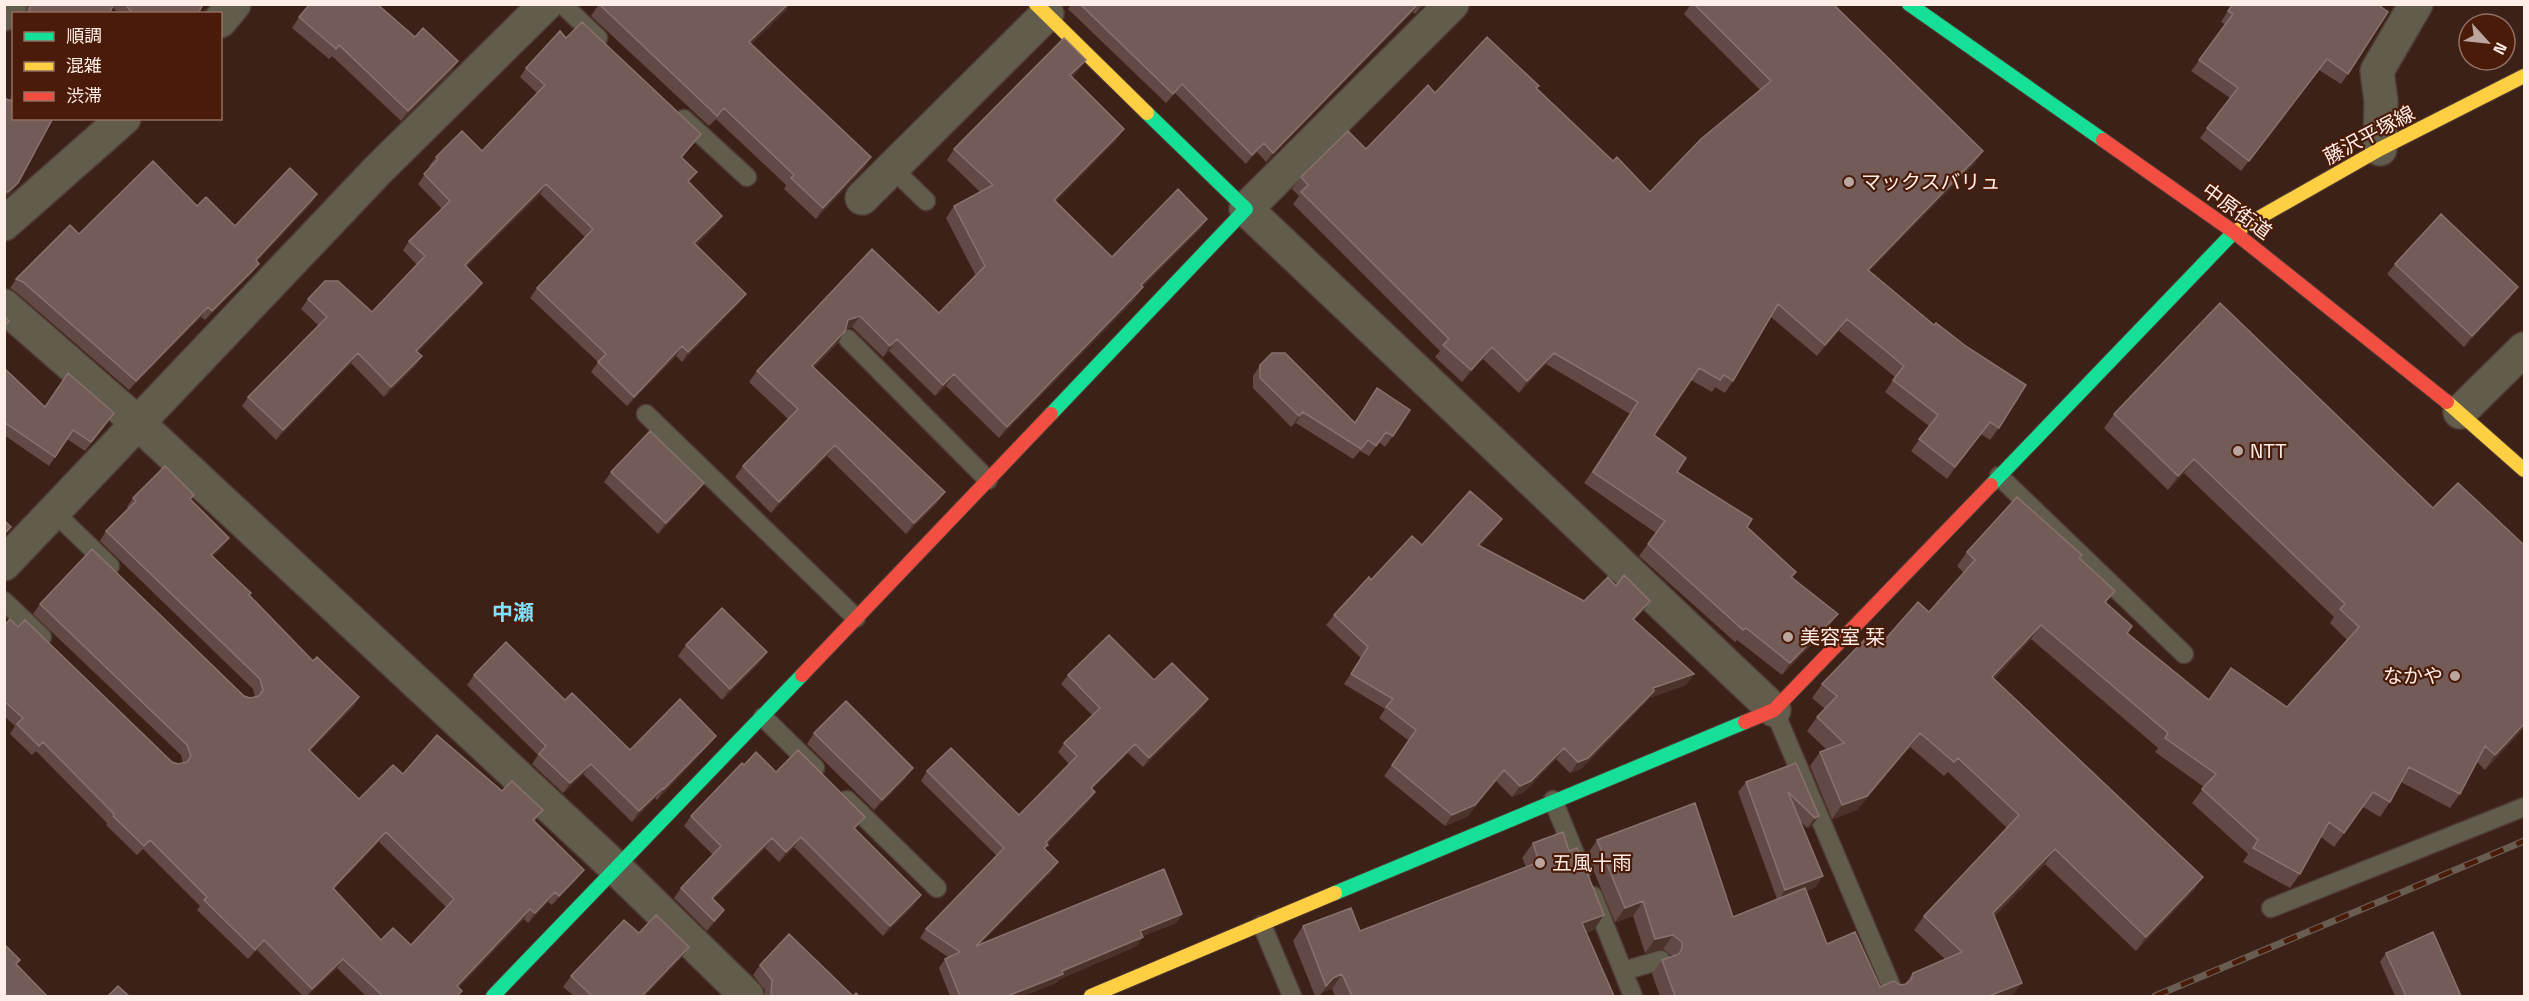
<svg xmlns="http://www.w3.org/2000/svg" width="2529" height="1001" font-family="'Space Grotesk','Noto Sans JP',sans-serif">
  <rect width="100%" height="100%" fill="#3b2117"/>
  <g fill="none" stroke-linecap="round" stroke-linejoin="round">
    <defs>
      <path id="lane" d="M562 4 598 38
        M684 119 747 177
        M892 168 926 201
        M848 339 988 480
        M646 414 856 618
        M1999 476 2184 654
        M54 512 110 566
        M4 601 42 637
        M1774 710 1892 988
        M763 717 815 768
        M847 800 937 888
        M1553 800 1582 871
        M1593 896 1633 996
        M2271 908 2524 807
        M1262 925 1292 996
        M1623 971 1661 960"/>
      <path id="street" d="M1452 4 1246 209 1774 710
        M4 14 10 4
        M220 21 234 4
        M2380 149 2381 101 2377 71 2416 4
        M862 198 1047 14
        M4 224 124 118
        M4 306 139 424 617 869 747 996
        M2460 412 2524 349
        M4 564 378 170 546 4"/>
      <path id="fast" d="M1909 4 2103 140
        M1051 414 1246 209 1147 113
        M1991 485 2234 232
        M1335 893 1745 722
        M493 996 802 675"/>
      <path id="slow" d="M1036 4 1147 113
        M2234 232 2380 149 2524 76
        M2447 402 2524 470
        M1091 996 1335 893"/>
      <path id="jam" d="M2103 140 2234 232 2447 402
        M802 675 1051 414
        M1745 722 1774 710 1991 485"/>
    </defs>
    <use href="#lane" stroke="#503b33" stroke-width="21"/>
    <use href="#street" stroke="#503b33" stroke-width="36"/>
    <use href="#fast" stroke="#503b33" stroke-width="16"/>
    <use href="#slow" stroke="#503b33" stroke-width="16"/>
    <use href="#jam" stroke="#503b33" stroke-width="16"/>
    <use href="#lane" stroke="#625c4c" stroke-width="18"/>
    <use href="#street" stroke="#625c4c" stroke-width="33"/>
    <use href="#fast" stroke="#16e098" stroke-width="14"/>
    <use href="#slow" stroke="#ffcf43" stroke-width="14"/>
    <use href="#jam" stroke="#f24e42" stroke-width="14"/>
    <defs>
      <path id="rail" d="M2155 996 2524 841"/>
    </defs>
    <use href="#rail" stroke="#695c51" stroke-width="7"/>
    <use href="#rail" stroke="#4a1b08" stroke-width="4.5" stroke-dasharray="14" stroke-linecap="butt"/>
  </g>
  <path fill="#624945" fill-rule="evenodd" d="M28 4H203L198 14H118L113 7 109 14H25Z
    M599 4H789L786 10 751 44 871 157 864 168 816 219 784 189 786 185 716 119 709 126 591 16Z
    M1071 4H1425L1415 14 1413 12 1266 162 1257 152 1246 164 1175 93 1166 103 1068 9Z
    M1691 4H1836L1835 6 1975 163 1869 271 1999 428 1990 440 1981 434 1947 479 1911 451 1929 426 1885 392 1895 377 1839 331 1817 356 1771 317 1733 381 1725 393 1715 387 1712 392 1691 380 1654 435 1677 472 1747 527 1796 572 1792 578 1829 626 1782 675 1737 640 1735 642 1639 556 1656 533 1584 483 1630 414 1546 364 1519 393 1483 359 1462 382 1435 357 1440 351 1293 204 1299 196 1292 189 1301 177 1366 149 1435 93 1537 88 1613 161 1650 192 1760 90 1684 14Z
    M2232 4H2377L2348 74 2341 84 2319 70 2241 171 2200 138 2230 98 2191 71 2226 25 2221 22Z
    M299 17 415 37 458 61 451 72 401 121 332 56 329 59 292 28Z
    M566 38 694 143 682 158 690 183 722 216 716 225 696 245 746 294 739 303 682 362 676 356 627 406 591 372 598 362 530 298 537 288 585 237 540 194 466 267 482 283 476 292 418 352 422 356 415 366 384 397 351 363 276 440 242 406 248 397 318 325 301 309 308 299 372 312 417 265 403 250 409 241 442 209 418 184 430 167 429 166 436 157 482 151 537 93 520 77 526 68Z
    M1086 60 1078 71 1072 77 1124 129 1116 140 1056 201 1112 257 1207 219 1199 230 1142 287 1135 299 999 438 946 386 935 396 889 351 883 357 852 327 846 329 838 343 814 368 945 492 937 503 906 534 827 456 771 513 735 477 743 466 788 419 749 382 757 371 872 249 939 313 976 276 946 218 954 206 980 192 947 160 954 149Z
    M14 93 12 192 4 199V98L9 101Z
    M317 194 311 204 257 261 252 273 205 320 201 317 129 390 16 292 10 288 16 279 79 234 197 206 235 226Z
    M2395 264 2511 297 2464 347 2387 274Z
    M2220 303 2524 728 2485 770 2477 762 2460 794 2450 808 2401 782 2390 802 2380 817 2363 807 2334 847 2321 837 2300 874 2290 888 2243 862 2248 854 2192 803 2204 787 2155 752 2158 748 2031 639 1994 679 2203 877 2193 891 2136 951 2045 864 1995 916 2012 996H1660L1652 974 1662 960 1672 956 1663 949 1645 953 1633 916 1615 922 1587 855 1597 840 1733 917 1777 899 1738 792 1746 782 1796 763 1819 816 1811 827 1807 828 1800 821 1816 887 1806 891 1827 944 1880 987 1905 984 1913 973 1945 959 1914 930 1924 916 2007 828 1948 772 1944 776 1910 747 1857 810 1832 819 1810 766 1820 752 1826 749 1807 731 1817 717 1825 709 1812 698 1822 684 1929 612 1964 573 1957 566 1967 552 2082 555 2079 558 2106 603 2132 626 2127 633 2209 700 2287 707 2347 640 2330 623 2334 617 2184 473 2168 490 2104 428 2114 414Z
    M1260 365 1354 423 1377 388 1393 436 1385 447 1379 442 1369 456 1360 451 1353 459 1296 423 1291 427 1253 388V376Z
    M4 368 45 407 108 422 85 451 67 439 49 466 4 435Z
    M611 472 697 493 658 534 604 482Z
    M194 495 190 500 229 538 222 547 213 556 249 596 313 661 359 697 353 707 310 751 359 799 403 774 502 791 543 810 534 822 577 879 552 905 548 902 528 923 524 919 458 988 459 996H366L337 968 307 996H303L257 950 248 959 197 910 200 906 143 849 137 855 106 825 107 823 36 751 32 755 10 734 15 726 4 716V626L172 762 178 764 183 763 181 755 33 614 40 604 250 698 255 697 253 689 100 541 106 531 128 509 127 507 133 498ZM379 842 446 907 411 945 381 940 334 889Z
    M1502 519 1494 530 1480 546 1584 601 1616 586 1650 601 1643 611 1634 620 1694 674 1686 685 1649 698 1646 702 1581 769 1570 773 1556 759 1524 792 1512 797 1496 781 1468 816 1445 826 1384 776 1409 741 1379 718 1385 709 1344 684 1361 658 1326 625 1334 615 1371 580 1422 545Z
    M686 645 767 652 759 663 722 700 678 656Z
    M474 675 565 700 630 750 716 736 708 746 657 800 655 798 632 822 583 774 563 793 532 764 538 755 467 685Z
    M1068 675 1154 680 1202 708 1143 767 1128 753 1092 789 1095 792 1089 801 1047 844 1045 849 1058 862 1052 871 980 944 1182 914 1176 923 1143 936 1137 946 1060 979 1056 983 1023 996H950L939 968 945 959 948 957 920 938 926 929 997 856 921 781 927 771 1019 815 1069 764 1058 752 1064 743 1092 715 1061 684Z
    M814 733 906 778 874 810 807 744Z
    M744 765 776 772 858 826 855 829 914 905 883 936 794 847 779 862 765 848 713 899 724 910 717 920 707 931 674 898 681 888 713 855 684 826 691 816Z
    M1533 843 1594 930 1586 933 1614 996H1335L1332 989 1323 992 1319 996H1315L1293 941 1303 926 1360 931 1526 867 1522 858Z
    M639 933 689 947 681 958 645 996H574L563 987 571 976Z
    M2386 953 2461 996H2395L2380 962Z
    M760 965 853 996H859H764L765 990 753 975Z"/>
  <path fill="#4b322b" d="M788 4H789L786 10 742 53 749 42Z
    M1419 4 1413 12 1266 162 1273 153Z
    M1422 4H1425L1415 14Z
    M1086 60 1078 71 1062 86 1070 75Z
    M458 61 451 72 401 121 408 111Z
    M1124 129 1116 140 1047 211 1054 200Z
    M1264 143 1257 152 1246 164 1252 155Z
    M1983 151 1975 163 1859 282 1868 270Z
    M871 157 864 168 816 219 823 208Z
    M18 183 12 192 4 199V197L8 192Z
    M546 184 540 194 458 275 465 265Z
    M317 194 311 204 249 270 256 260Z
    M722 216 716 225 688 253 694 243Z
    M1207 219 1199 230 1133 297 1141 285Z
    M259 264 252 273 205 320 212 311Z
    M482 283 476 292 410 360 416 351Z
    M1143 287 1135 299 999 438 1007 427Z
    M2518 287 2511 297 2464 347 2472 336Z
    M746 294 739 303 682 362 688 352Z
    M208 307 201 317 129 390 136 381Z
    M860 316 852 327 840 331 848 320Z
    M1847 319 1839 331 1817 356 1825 345Z
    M845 331 838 343 804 378 812 366Z
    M897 339 889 351 883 357 890 346Z
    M682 346 676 356 627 406 634 397Z
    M1492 347 1483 359 1462 382 1471 370Z
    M358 353 351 363 276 440 283 430Z
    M1554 353 1546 364 1519 393 1527 381Z
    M422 356 415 366 384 397 391 387Z
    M954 374 946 386 935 396 943 385Z
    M1303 412 1296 423 1291 427 1299 416Z
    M1990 422 1981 434 1947 479 1955 467Z
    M835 445 827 456 771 513 779 502Z
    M2194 459 2184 473 2168 490 2178 476Z
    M704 483 697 493 658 534 666 523Z
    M945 492 937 503 906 534 914 523Z
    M1502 519 1494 530 1471 556 1478 545Z
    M229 538 222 547 205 564 211 555Z
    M1650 601 1643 611 1625 630 1633 619Z
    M1838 614 1829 626 1782 675 1790 663Z
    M2041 625 2031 639 1982 691 1992 677Z
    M767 652 759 663 722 700 730 689Z
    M1694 674 1686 685 1649 698 1646 702 1581 769 1570 773 1578 762 1653 688Z
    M359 697 353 707 302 760 309 750Z
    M1208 699 1202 708 1143 767 1149 758Z
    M2524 724V728L2485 770 2495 755Z
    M1920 733 1910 747 1857 810 1832 819 1842 805Z
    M716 736 708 746 657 800 664 789Z
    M1135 744 1128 753 1084 797 1091 788Z
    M1564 748 1556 759 1524 792 1512 797 1520 786Z
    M591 764 583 774 563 793 570 783Z
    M913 768 906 778 874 810 882 800Z
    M1504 770 1496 781 1468 816 1445 826 1452 815Z
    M663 788 655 798 632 822 639 811Z
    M1095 792 1089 801 1039 851 1046 842Z
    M1819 816 1811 827 1807 828 1815 818Z
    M865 817 858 826 847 838 854 828Z
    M386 832 379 842 326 897 333 888Z
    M801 837 794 847 779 862 786 852Z
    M772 838 765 848 705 908 712 898Z
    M2055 849 2045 864 1983 928 1993 913Z
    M1058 862 1052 871 970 955 976 946Z
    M584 870 577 879 552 905 559 896Z
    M1823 876 1816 887 1778 901 1785 890Z
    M2203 877 2193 891 2136 951 2146 937Z
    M555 892 548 902 528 923 535 913Z
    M921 895 914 905 883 936 890 926Z
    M1643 901 1633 916 1615 922 1625 908Z
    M530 909 524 919 451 996 457 986Z
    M724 910 717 920 707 931 714 921Z
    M1182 914 1176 923 1134 940 1140 931Z
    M1604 915 1594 930 1571 938 1582 923Z
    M1673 935 1663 949 1645 953 1655 939Z
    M1143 937 1137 946 1060 979 1056 983 1023 996H1009L1010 995 1062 971Z
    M264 940 257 950 248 959 255 950Z
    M689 947 681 958 645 996H642Z
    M343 959 337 968 307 996 312 989Z
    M1342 974 1332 989 1323 992 1319 996 1333 978Z
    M2022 983 2012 996H1989Z"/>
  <path fill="#735b57" stroke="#89726e" stroke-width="1.5" fill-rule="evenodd" d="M31 4H114L109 14H34L29 11Z
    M125 4H203L198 14H133Z
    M310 4H377L415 37 423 28 458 61 408 111 339 45 336 49 299 17Z
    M599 4H788L749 42 871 157 823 208 791 178 794 175 724 108 717 116Z
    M1080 4H1418L1273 153 1264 143 1252 155 1182 84 1173 94Z
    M1694 4H1836L1835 6 1983 151 1868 270 1934 325 1936 323 1967 347 2026 385 1999 428 1990 422 1955 467 1919 439 1938 415 1893 380 1904 366 1847 319 1825 345 1778 304 1733 381 1724 375 1720 380 1699 368 1654 435 1686 458 1677 472 1752 519 1747 527 1796 572 1791 577 1838 614 1790 663 1746 628 1743 630 1648 544 1665 521 1593 472 1638 402 1554 353 1527 381 1492 347 1471 370 1443 345 1449 339 1301 192 1308 185 1301 177 1348 131 1366 149 1428 85 1435 93 1487 37 1539 86 1536 88 1613 161 1617 157 1650 192 1701 139 1771 81Z
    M2233 4H2377L2388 12 2348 74 2327 59 2249 161 2207 128 2238 88 2199 60 2233 14 2228 11Z
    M582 22 701 134 681 157 697 172 688 181 722 216 694 243 746 294 688 352 682 346 634 397 598 362 606 354 537 288 593 229 546 184 465 265 482 283 416 351 422 356 391 387 358 353 283 430 248 397 327 317 308 299 325 281H338L372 312 425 256 409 241 450 201 424 174 438 159 436 157 462 131 482 151 545 85 526 68 560 31 566 38Z
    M1064 38 1086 60 1070 75 1124 129 1054 200 1112 257 1178 189 1207 219 1141 285 1143 287 1007 427 954 374 943 385 897 339 890 346 860 316 848 320 845 331 812 366 945 492 914 523 835 445 779 502 743 466 798 409 757 371 872 249 939 313 985 266 954 206 993 185 954 149Z
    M14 96V118H53L18 183 8 192 4 191V98L11 101Z
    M153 161 197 206 206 197 235 226 290 168 317 194 256 260 259 264 212 311 208 307 136 381 23 282 16 279 70 225 79 234Z
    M2441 214 2518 287 2472 336 2395 264Z
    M2220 303 2433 508 2458 483 2524 545V724L2495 755 2485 746 2460 794 2409 767 2390 802 2373 792 2344 833 2329 822 2300 874 2253 848 2258 840 2202 789 2216 774 2165 738 2168 733 2041 625 1992 677 2203 877 2146 937 2055 849 1993 913 2022 983 1989 996H1675L1662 960 1679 954 1682 948V942L1673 935 1655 939 1643 901 1625 908 1597 840 1695 803 1733 917 1805 888 1827 944 1855 932 1880 987 1894 981 1900 985 1906 984 1911 980 1913 973 1962 952 1924 916 2019 815 1958 758 1954 762 1920 733 1867 796 1842 805 1820 752 1844 743 1817 717 1837 696 1822 684 1869 635 1881 644 1918 602 1929 612 1975 560 1967 552 2017 497 2082 555 2079 558 2115 591 2105 602 2132 626 2127 633 2209 700 2231 668 2287 707 2359 627 2340 609 2345 604 2194 459 2178 476 2114 414Z
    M4 316 9 321 4 327Z
    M1272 353H1285L1355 423 1377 388 1410 410 1393 436 1386 432 1376 446 1368 440 1361 449 1303 412 1299 416 1260 378V365Z
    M4 368 45 407 68 373 114 413 91 442 73 430 55 457 4 422Z
    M650 431 704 483 666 523 611 472Z
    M165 466 194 495 190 499 229 538 211 555 251 593 249 595 313 661 317 657 359 697 309 750 359 799 393 765 403 774 437 735 502 791 512 781 543 810 533 820 584 870 559 896 555 892 535 913 530 909 457 986 462 991 457 996H383L343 959 312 989 264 940 255 950 204 900 207 897 150 840 144 846 113 816 114 814 43 742 39 746 17 724 23 718 4 701V626L10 619 18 627 25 620 172 762 178 764 187 762 191 756 187 745 40 604 92 549 244 696 250 698 259 696 263 690 260 679 106 531 136 501 133 498ZM386 832 454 899 411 945 393 928 381 940 333 888Z
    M1470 491 1502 519 1478 545 1584 601 1608 577 1616 586 1624 575 1650 601 1633 619 1694 674 1653 688 1654 691 1588 758 1578 762 1564 748 1531 781 1520 786 1504 770 1475 805 1452 815 1392 765 1416 730 1386 707 1393 699 1351 674 1368 647 1334 615 1369 577 1371 580 1412 536 1422 545Z
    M4 520 11 527 4 534Z
    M722 608 767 652 730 689 686 645Z
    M1109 635 1154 680 1172 663 1208 699 1149 758 1135 744 1091 788 1095 792 1046 842 1048 845 1044 848 1058 862 976 946 1164 869 1182 914 1140 931 1143 937 1062 971 1063 974 1010 995 1011 996H960L945 959 960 952 926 929 1004 848 927 771 951 748 1019 815 1077 756 1064 743 1100 708 1068 675Z
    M506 642 565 700 572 693 630 750 680 699 716 736 664 789 663 788 639 811 591 764 570 783 539 754 546 746 474 675Z
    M846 701 913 768 882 800 814 733Z
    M798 750 865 817 854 828 921 895 890 926 801 837 786 852 772 838 712 898 724 910 714 921 681 888 721 846 691 816 742 763 744 765 756 752 776 772Z
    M1796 763 1819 816 1815 818 1788 792 1823 876 1785 890 1746 782Z
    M1563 832 1569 851 1577 848 1604 915 1582 923 1614 996H1352L1342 974 1333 978 1326 986 1303 926 1351 908 1360 931 1539 862 1533 843Z
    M656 915 689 947 642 996H592L571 976 624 920 639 933Z
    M2433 932 2461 996H2406L2386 953Z
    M789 934 853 996 856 993 859 996H773L771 994 772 980 760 965Z
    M4 944 20 960 16 964 47 996H4Z
    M118 986 129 996H108Z"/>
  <g fill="#baa69f" stroke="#4a1b08" stroke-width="2">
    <circle cx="1849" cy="182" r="6"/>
    <circle cx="2238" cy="451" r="6"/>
    <circle cx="1788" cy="637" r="6"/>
    <circle cx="2455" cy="676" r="6"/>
    <circle cx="1540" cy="863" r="6"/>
  </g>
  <g text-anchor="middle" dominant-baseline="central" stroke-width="4.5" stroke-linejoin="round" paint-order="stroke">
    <g font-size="20" fill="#ffeee8" stroke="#4a1b08">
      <text transform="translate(2369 135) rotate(-28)">藤沢平塚線</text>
      <text transform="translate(2237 211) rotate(36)">中原街道</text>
    </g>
    <g font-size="20" fill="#ffeee8" stroke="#4a1b08" text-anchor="start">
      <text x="1861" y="182">マックスバリュ</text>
      <text x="2250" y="451">NTT</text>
      <text x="1800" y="637">美容室 栞</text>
      <text x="2443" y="676" text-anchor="end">なかや</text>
      <text x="1552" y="863">五風十雨</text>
    </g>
    <g font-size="21" font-weight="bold" fill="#80e0fe" stroke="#4a1b08">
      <text x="513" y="612">中瀬</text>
    </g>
  </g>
  <rect width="2529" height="1001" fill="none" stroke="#ffeee8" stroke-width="12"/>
  <rect x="12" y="12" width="210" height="108" fill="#4a1b08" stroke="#926f62" stroke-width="1.5"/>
  <rect x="24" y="32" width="30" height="9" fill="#16e098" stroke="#926f62" stroke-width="1.5"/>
  <text x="66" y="42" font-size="18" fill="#ffeee8">順調</text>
  <rect x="24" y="62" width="30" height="9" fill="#ffcf43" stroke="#926f62" stroke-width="1.5"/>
  <text x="66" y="72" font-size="18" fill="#ffeee8">混雑</text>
  <rect x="24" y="92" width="30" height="9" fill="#f24e42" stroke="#926f62" stroke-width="1.5"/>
  <text x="66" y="102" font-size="18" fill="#ffeee8">渋滞</text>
  <g transform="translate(2487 42) rotate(117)"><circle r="28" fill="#4a1b08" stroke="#926f62" stroke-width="1.5"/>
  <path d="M0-4.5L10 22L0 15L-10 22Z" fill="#baa69f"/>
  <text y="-9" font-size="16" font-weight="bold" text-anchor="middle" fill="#ffeee8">N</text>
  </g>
</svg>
